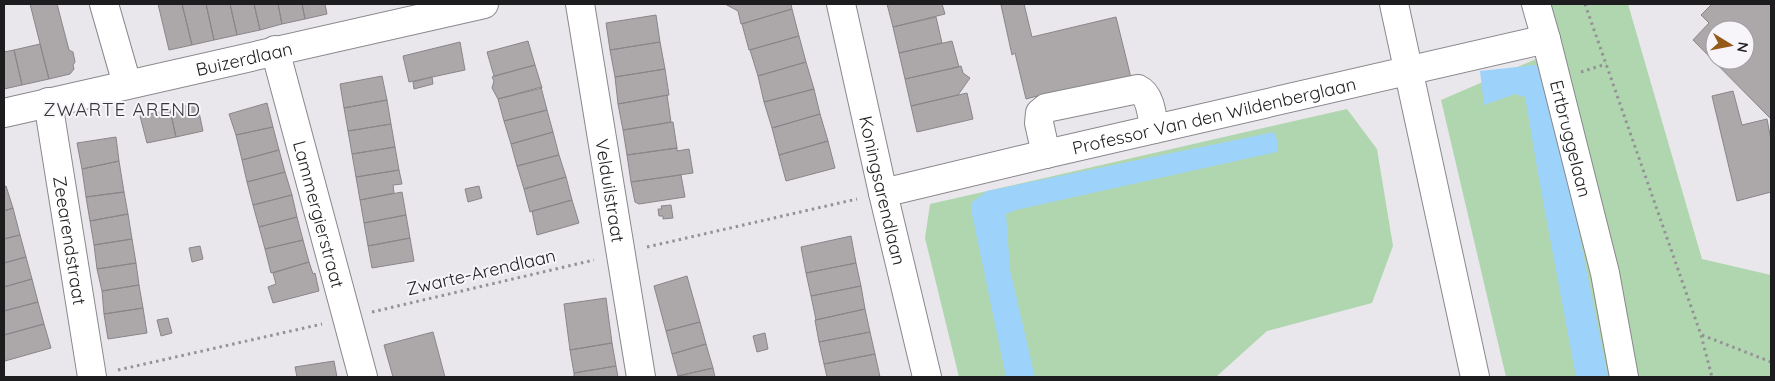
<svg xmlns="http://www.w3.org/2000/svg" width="1775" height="381" font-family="Quicksand,sans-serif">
  <rect width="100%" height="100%" fill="#eae7ec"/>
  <path fill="#b0d6b0" d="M1544 4H1628L1702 259 1771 275V377H1506L1441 100 1557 50Z
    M1347 109 1377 149 1393 246 1372 303 1267 331 1216 377H959L925 238 930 204Z"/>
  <path fill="#9dd2fa" d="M1534 65 1541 67 1548 79 1608 377H1576L1539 179 1525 97 1515 94 1484 105 1480 71Z
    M1274 132 1278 143 1277 152 1016 210 1006 214 1010 270 1035 377H1006L972 214 971 203 987 191Z"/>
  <path fill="#aca8aa" stroke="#8a8588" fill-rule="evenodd" d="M30 4H57L69 50 73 52 75 62 73 65 74 69 70 74 49 79Z
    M158 4H182L192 45 169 50Z
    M182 4H206L214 40 192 45Z
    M206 4H230L237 35 214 40Z
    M230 4H254L260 30 237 35Z
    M254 4H278L282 24 260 30Z
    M278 4H302L305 19 282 24Z
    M302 4H325L327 14 305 19Z
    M725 4H791L792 9 741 24 738 11Z
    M887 4H942L945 14 893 27Z
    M1006 4H1024L1032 37 1116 17 1132 82 1047 102 1045 94 1026 99 1015 53 1012 55 1001 5Z
    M1712 4H1771V119L1693 40 1709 23 1701 15ZM1715 30H1745V60H1715Z
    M792 9 799 36 749 50 742 24Z
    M656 15 660 42 610 50 606 23Z
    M936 17 942 43 899 53 893 27Z
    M799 36 806 62 758 76 750 50Z
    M528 41 535 65 494 76 487 52Z
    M952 41 959 67 905 79 899 53Z
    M460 42 465 70 409 82 403 56Z
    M660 42 665 69 615 77 610 50Z
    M40 44 49 79 22 85 14 50Z
    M14 50 22 85 4 89V52Z
    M806 62 814 89 764 102 758 76Z
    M535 65 542 88 498 99 492 88 494 81 492 77Z
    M961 66 963 73 970 78 958 95 911 106 905 79Z
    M665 69 669 95 618 104 615 77Z
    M382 76 387 100 344 108 340 84Z
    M432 77 433 84 414 89 413 82Z
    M541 87 547 110 504 121 498 99Z
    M814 89 820 114 772 128 764 102Z
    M1733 91 1742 125 1767 119 1771 140V192L1737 201 1712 96Z
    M967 93 973 119 917 132 911 106Z
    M667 95 671 122 623 130 618 104Z
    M387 100 391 124 348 131 344 108Z
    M197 103 203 131 176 137 170 110Z
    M267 103 273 127 236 135 229 114Z
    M170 110 176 137 147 143 140 116Z
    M547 110 553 132 511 144 504 121Z
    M820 114 828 141 779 155 772 128Z
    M673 122 677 148 627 155 623 130Z
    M391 124 395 147 352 154 348 131Z
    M273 127 279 150 242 160 236 135Z
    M553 132 559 155 517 166 511 144Z
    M116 137 119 161 82 169 77 143Z
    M828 141 835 168 786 181 779 155Z
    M395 147 399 170 356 177 352 154Z
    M677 148V151L689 149 693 173 631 182 627 155Z
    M279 150 285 172 247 182 242 160Z
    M559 155 566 177 524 189 517 166Z
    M119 161 124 192 86 197 82 169Z
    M399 170 402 184 393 185 394 193 360 200 356 177Z
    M285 172 292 195 253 205 247 182Z
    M681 175 685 197 639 204 635 202 631 182Z
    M566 177 572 200 530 212 524 189Z
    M6 186 13 208 4 211V187Z
    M479 186 482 198 468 202 465 189Z
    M124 192 128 214 90 221 86 197Z
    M402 192 406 215 364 223 360 200Z
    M292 195 297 217 259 227 253 205Z
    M572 200 579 223 537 235 532 211Z
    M671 205 673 218 663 219V216H659L658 209H662L661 206Z
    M13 208 20 235 4 239V211Z
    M128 214 132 239 94 245 90 221Z
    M406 215 410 238 368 246 364 223Z
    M297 217 303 240 265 249 259 227Z
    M20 235 26 257 4 263V239Z
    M851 236 856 263 806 273 801 247Z
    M410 238 414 261 372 268 368 246Z
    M132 239 136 263 97 269 94 245Z
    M303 240 309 262 271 273 265 249Z
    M200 246 203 259 192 262 189 248Z
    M26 257 32 279 4 287V263Z
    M309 262 313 274 315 273 319 291 273 303 268 287 276 284 273 273Z
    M136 263 139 285 102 291 97 269Z
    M856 263 861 286 811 296 806 273Z
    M687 276 700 322 666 331 654 286Z
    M32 279 38 302 4 311V287Z
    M139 285 143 308 104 314 102 291Z
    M861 286 865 309 816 320 811 296Z
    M606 298 612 343 570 350 564 304Z
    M38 302 44 324 4 335V311Z
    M143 308 147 333 108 339 104 314Z
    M865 309 870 332 819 342 815 320Z
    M168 318 172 333 161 336 157 320Z
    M700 322 706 344 672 354 666 331Z
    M44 324 51 348 5 361 4 355V335Z
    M433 332 445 377H393L384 345Z
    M870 332 875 354 824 364 819 342Z
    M765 333 768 349 757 352 753 336Z
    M612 343 616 366 574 373 570 350Z
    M706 344 713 368 678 376 672 354Z
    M875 354 880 377H827L824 364Z
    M334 361 337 377H297L295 367Z
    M616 366 618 377H574V373Z
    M713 368 715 377 678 376Z"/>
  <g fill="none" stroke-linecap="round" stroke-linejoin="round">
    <defs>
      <g id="minor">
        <path d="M104 4 127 84"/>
        <path id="s1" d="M580 4 641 377"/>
        <path id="s2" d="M841 4 883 193 927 377"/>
        <path d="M1394 4 1475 377"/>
        <path id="s3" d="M1536 4 1546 39 1605 273 1624 377"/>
        <path id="s4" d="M275 50 363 377"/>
        <path id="s5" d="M48 102 92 377"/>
        <path id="s6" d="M4 113 484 4"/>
        <path d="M1046 154 1039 123 1040 113 1046 108 1138 89C1151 95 1152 116 1154 129"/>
        <path id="s7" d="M883 193 1046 154 1546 39"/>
      </g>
    </defs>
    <use href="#minor" stroke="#89888c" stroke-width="30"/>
    <path stroke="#949296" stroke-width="3" stroke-dasharray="2.5 4" stroke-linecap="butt" d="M1585 4 1701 335 1712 377
      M1581 72 1606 64
      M647 247 857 199
      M372 312 594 260
      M1702 335 1771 362
      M118 370 322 324"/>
    <use href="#minor" stroke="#fff" stroke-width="28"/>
  </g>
  <g text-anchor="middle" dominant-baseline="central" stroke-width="4" stroke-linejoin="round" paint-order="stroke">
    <g font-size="18" fill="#1d1c1e" stroke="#f7f5fa">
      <text stroke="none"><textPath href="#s6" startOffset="246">Buizerdlaan</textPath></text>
      <text stroke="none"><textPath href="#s7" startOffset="340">Professor Van den Wildenberglaan</textPath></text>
      <text stroke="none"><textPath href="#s3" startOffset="139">Ertbruggelaan</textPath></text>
      <text stroke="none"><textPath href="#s1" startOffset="189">Velduilstraat</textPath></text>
      <text stroke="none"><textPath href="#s2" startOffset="191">Koningsarendlaan</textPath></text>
      <text stroke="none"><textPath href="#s4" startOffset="170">Lammergierstraat</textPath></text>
      <text stroke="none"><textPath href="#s5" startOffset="140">Zeearendstraat</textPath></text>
      <text transform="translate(481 272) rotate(-13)">Zwarte-Arendlaan</text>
    </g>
    <g font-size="19" letter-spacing="1" fill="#39383b" stroke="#f7f5fa">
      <text x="122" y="109">ZWARTE AREND</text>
    </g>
  </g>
  <rect width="1775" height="381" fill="none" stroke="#1d1c1e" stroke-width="10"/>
  <g transform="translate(1730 45) rotate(100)"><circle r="24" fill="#f7f5fa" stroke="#a09ea2"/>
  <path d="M0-4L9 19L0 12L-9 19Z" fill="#955a1a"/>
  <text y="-8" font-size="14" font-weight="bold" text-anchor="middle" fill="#1d1c1e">N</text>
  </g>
</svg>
